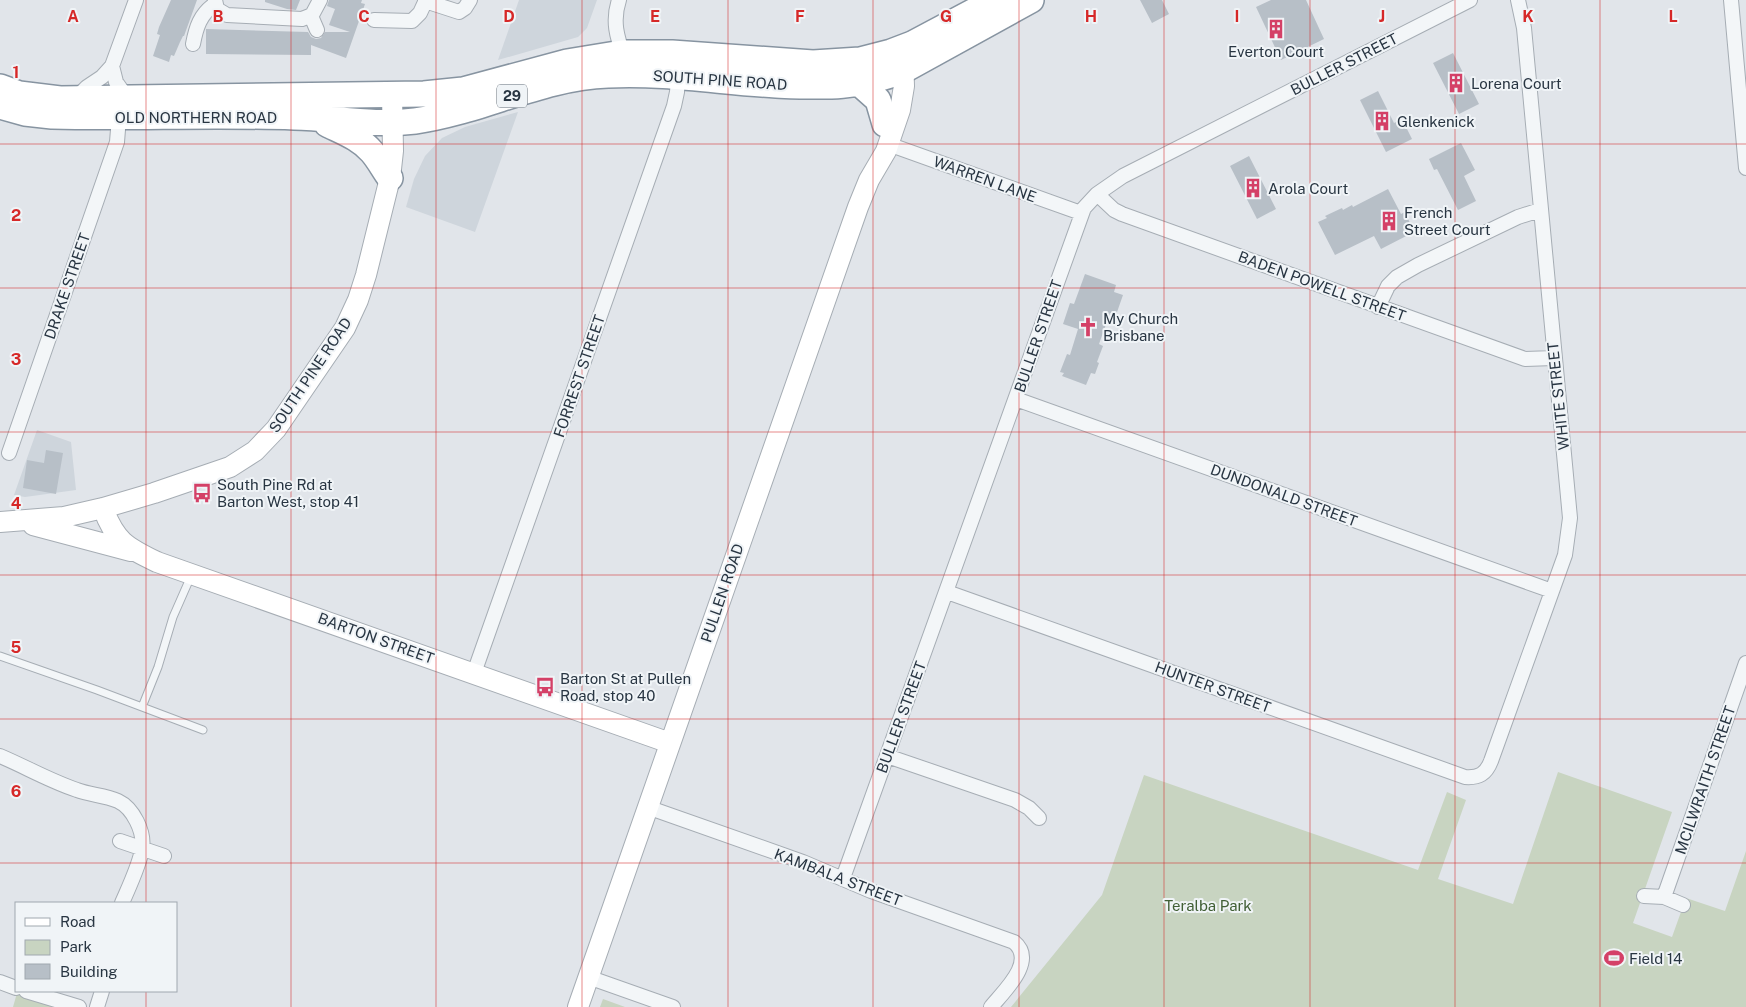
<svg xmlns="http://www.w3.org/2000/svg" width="1746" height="1007" font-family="'Public Sans',sans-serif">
  <rect width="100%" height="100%" fill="#e1e5ea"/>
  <path fill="#ced5dc" d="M519 0H597L587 28 578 37 498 60Z
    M518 112 475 232 406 207 414 179 425 156 442 138 465 127Z
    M37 430 71 442 76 490 25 497 14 495Z"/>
  <path fill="#c8d4c1" d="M1558 772 1672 812 1633 923 1672 937 1686 898 1725 911 1746 851V1007H1011L1102 895 1144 775 1418 870 1447 792 1466 800 1438 879 1513 904Z
    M17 993 58 1007H13Z
    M603 999 625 1007H600Z"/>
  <path fill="#b7bfc7" d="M171 0H197L184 36H183L180 42 174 56 171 55 169 62 153 56 160 35 157 34 159 27Z
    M265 0H300L296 10 287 9 265 2Z
    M329 0H362L361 3 365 4 346 58 311 45V55L206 54V29L308 32 311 37 316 39 321 38 325 32H350L329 25 335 9 327 6Z
    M1140 0H1162L1169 14 1152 23Z
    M1271 0H1306L1324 39 1281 60 1256 7Z
    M1453 53 1479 104 1459 114 1433 63Z
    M1378 91 1394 123 1402 119 1412 139 1386 152 1360 100Z
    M1461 143 1475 170 1464 176 1476 201 1458 210 1437 169 1434 170 1429 159Z
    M1249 156 1276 209 1257 219 1230 166Z
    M1388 189 1401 214 1405 212 1414 232 1381 249 1374 236 1335 255 1318 222 1327 218 1325 216 1342 208 1343 210 1352 205 1353 207Z
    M1085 274 1116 285 1114 292 1123 295 1116 315 1110 313 1099 344 1103 346 1097 362 1099 363 1095 374 1091 373 1086 385 1062 376 1064 373 1060 372 1067 354 1070 355 1078 329 1063 324 1070 303 1074 304Z
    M46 450 63 453 56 494 23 488 27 460 44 463Z"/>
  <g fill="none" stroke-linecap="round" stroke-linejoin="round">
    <defs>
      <path id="lane" d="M0 656 97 690 203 730
        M142 707 158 667 173 617 191 576"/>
      <path id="street" d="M215 0 217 9 227 15 302 19 312 15 320 0
        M619 0C612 21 617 37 624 57
        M1731 0 1746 168
        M425 1 459 12 465 8 470 0
        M311 16 317 30
        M374 20 412 21 420 13 426 0
        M193 44C196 28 200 14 215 4
        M112 66 116 82 128 99
        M76 98 87 87 102 77 112 66 136 0
        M888 144 1081 213
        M1097 194 1114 210 1122 214 1525 359 1554 358
        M1378 307 1388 286 1397 277 1418 265 1518 217 1540 210
        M1016 399 1552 591
        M9 453 117 142 119 117
        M947 592 1465 777C1479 778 1486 774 1491 761L1565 555 1570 518 1524 28 1518 0
        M474 673 674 106 677 92 678 78
        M0 756C26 767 50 781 77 790 90 795 105 795 118 801 133 808 145 832 142 849 140 864 128 889 122 903
        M887 756 1015 800 1029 808 1039 818
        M647 807 803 862 871 891 1014 942C1037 961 1004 991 991 1007
        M120 841 164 856
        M843 878 1084 208 1097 194 1123 176 1470 0
        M1644 896 1664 897 1683 905
        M1664 897 1746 663
        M588 977 673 1007
        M0 982 16 988
        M26 991 79 1007
        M97 1007 102 991"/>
      <path id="secondary" d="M103 508C115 541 126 547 157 562L670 743
        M0 522 64 517 103 508 154 493 230 467 255 451 276 429 345 328 358 300 366 275 390 178 393 151 392 94
        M33 525 131 551
        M578 1007 858 207 869 180 886 151 900 110 904 86 903 56"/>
      <path id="highway" d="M860 84 878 100 885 124
        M0 87 19 94 60 99 424 94 463 90 567 62 622 53H672L813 63 860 60 891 52 912 44 995 0
        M0 106 25 113 52 116C132 118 213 114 294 117 335 118 374 126 415 121 481 112 542 77 608 75 664 72 721 82 776 85 824 87 858 89 904 70L1031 0
        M327 124C343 132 360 138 372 152 379 160 384 170 390 178"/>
    </defs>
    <use href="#lane" stroke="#a6adb4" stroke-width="9"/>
    <use href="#street" stroke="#a6adb4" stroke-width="16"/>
    <use href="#secondary" stroke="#a6adb4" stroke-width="22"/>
    <use href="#highway" stroke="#8794a1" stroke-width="28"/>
    <use href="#lane" stroke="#f3f6f8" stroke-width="7"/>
    <use href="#street" stroke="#f3f6f8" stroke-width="14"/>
    <use href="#secondary" stroke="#fff" stroke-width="20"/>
    <use href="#highway" stroke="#fff" stroke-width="25"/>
  </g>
  <path fill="none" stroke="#d62828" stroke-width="1" stroke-opacity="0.55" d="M146 0V903M291 0V1007M436 0V1007M582 0V1007M728 0V1007M873 0V1007M1019 0V1007M1164 0V1007M1310 0V1007M1455 0V1007M1600 0V1007M0 144H1746M0 288H1746M0 432H1746M0 575H1746M0 719H1746M0 863H1746M146 991V1007"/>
  <defs>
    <symbol id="building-bare" viewBox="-9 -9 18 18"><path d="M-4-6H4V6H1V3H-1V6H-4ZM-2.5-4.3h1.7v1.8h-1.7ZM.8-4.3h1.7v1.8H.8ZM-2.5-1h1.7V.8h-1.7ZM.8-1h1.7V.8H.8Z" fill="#d44067" stroke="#f0f4f7" stroke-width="2.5" paint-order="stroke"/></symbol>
    <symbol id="church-bare" viewBox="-9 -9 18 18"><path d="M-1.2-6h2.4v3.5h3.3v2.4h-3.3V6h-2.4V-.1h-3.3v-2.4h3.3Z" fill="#d44067" stroke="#f0f4f7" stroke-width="2.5" paint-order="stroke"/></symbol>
    <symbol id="bus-bare" viewBox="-9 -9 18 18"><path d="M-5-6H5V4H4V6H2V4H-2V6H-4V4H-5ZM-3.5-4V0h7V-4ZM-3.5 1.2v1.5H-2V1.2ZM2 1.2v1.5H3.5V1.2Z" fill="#d44067" stroke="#f0f4f7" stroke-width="2.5" paint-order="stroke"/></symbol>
    <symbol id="stadium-bare" viewBox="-9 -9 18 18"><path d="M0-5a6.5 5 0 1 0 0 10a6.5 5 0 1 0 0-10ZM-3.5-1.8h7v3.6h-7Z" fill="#d44067" stroke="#f0f4f7" stroke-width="2.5" paint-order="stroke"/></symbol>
  </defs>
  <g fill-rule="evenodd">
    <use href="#building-bare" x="1262" y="15" width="28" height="28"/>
    <use href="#building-bare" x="1442" y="69" width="28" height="28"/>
    <use href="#building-bare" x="1368" y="107" width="28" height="28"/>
    <use href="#building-bare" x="1239" y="174" width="28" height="28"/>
    <use href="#building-bare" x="1375" y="207" width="28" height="28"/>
    <use href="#church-bare" x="1074" y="313" width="28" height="28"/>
    <use href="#bus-bare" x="188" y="479" width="28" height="28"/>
    <use href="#bus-bare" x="531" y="673" width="28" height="28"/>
    <use href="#stadium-bare" x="1600" y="944" width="28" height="28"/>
  </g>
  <g text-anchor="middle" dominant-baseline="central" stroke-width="4" stroke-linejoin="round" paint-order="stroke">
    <rect fill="#f0f4f7" stroke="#646e78" stroke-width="1" x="497" y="84.5" width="30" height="23" rx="4"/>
    <g font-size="14" font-weight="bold" fill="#283542">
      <text x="512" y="96">29</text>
    </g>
    <g font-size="15" fill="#283542" stroke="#f0f4f7" text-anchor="start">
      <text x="1276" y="51" text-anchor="middle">Everton Court</text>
      <text x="1471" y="83">Lorena Court</text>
      <text x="1397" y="121">Glenkenick</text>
      <text x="1268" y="188">Arola Court</text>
      <text x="1404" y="212">French<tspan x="1404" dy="17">Street Court</tspan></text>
      <text x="1103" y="318">My Church<tspan x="1103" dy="17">Brisbane</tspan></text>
      <text x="217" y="484">South Pine Rd at<tspan x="217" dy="17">Barton West, stop 41</tspan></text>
      <text x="560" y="678">Barton St at Pullen<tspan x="560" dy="17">Road, stop 40</tspan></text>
      <text x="1629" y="958">Field 14</text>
    </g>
    <g font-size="15" fill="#283542" stroke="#f0f4f7">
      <text transform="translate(1344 64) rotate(-27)">BULLER STREET</text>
      <text transform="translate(720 80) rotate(4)">SOUTH PINE ROAD</text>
      <text x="196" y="117">OLD NORTHERN ROAD</text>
      <text transform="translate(985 179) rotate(20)">WARREN LANE</text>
      <text transform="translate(67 286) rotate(-71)">DRAKE STREET</text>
      <text transform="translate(1322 286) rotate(20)">BADEN POWELL STREET</text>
      <text transform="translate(1038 336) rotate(-71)">BULLER STREET</text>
      <text transform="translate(310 375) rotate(-56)">SOUTH PINE ROAD</text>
      <text transform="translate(579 376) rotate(-71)">FORREST STREET</text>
      <text transform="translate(1558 396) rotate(-96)">WHITE STREET</text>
      <text transform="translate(1284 495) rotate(20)">DUNDONALD STREET</text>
      <text transform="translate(722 593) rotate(-71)">PULLEN ROAD</text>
      <text transform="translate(376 638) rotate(20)">BARTON STREET</text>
      <text transform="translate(1213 687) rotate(20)">HUNTER STREET</text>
      <text transform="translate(901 717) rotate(-70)">BULLER STREET</text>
      <text transform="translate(1705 780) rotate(-71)">MCILWRAITH STREET</text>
      <text transform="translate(838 877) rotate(21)">KAMBALA STREET</text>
    </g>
    <g font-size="15" fill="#415f35" stroke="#f0f4f7">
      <text x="1208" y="905">Teralba Park</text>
    </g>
  </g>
  <g font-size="16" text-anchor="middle" font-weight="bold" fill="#d62828" stroke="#f0f4f7" stroke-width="4" stroke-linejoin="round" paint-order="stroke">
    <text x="73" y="22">A</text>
    <text x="218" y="22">B</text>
    <text x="364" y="22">C</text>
    <text x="509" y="22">D</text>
    <text x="655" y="22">E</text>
    <text x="800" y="22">F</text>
    <text x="946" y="22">G</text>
    <text x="1091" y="22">H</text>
    <text x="1237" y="22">I</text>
    <text x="1382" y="22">J</text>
    <text x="1528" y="22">K</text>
    <text x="1673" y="22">L</text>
    <text x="16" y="78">1</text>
    <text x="16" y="221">2</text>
    <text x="16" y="365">3</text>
    <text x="16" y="509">4</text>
    <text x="16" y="653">5</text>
    <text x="16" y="797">6</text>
  </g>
  <rect x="15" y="902" width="162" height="90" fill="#f0f4f7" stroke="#a0a8af"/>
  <rect x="25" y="918" width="25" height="8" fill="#ffffff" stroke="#a0a8af"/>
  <text x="60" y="927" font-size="15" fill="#283542">Road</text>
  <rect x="25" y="940" width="25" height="15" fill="#c8d4c1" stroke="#a0a8af"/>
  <text x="60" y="952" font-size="15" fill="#283542">Park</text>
  <rect x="25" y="964" width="25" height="15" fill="#b7bfc7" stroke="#a0a8af"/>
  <text x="60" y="977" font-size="15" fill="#283542">Building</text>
</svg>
